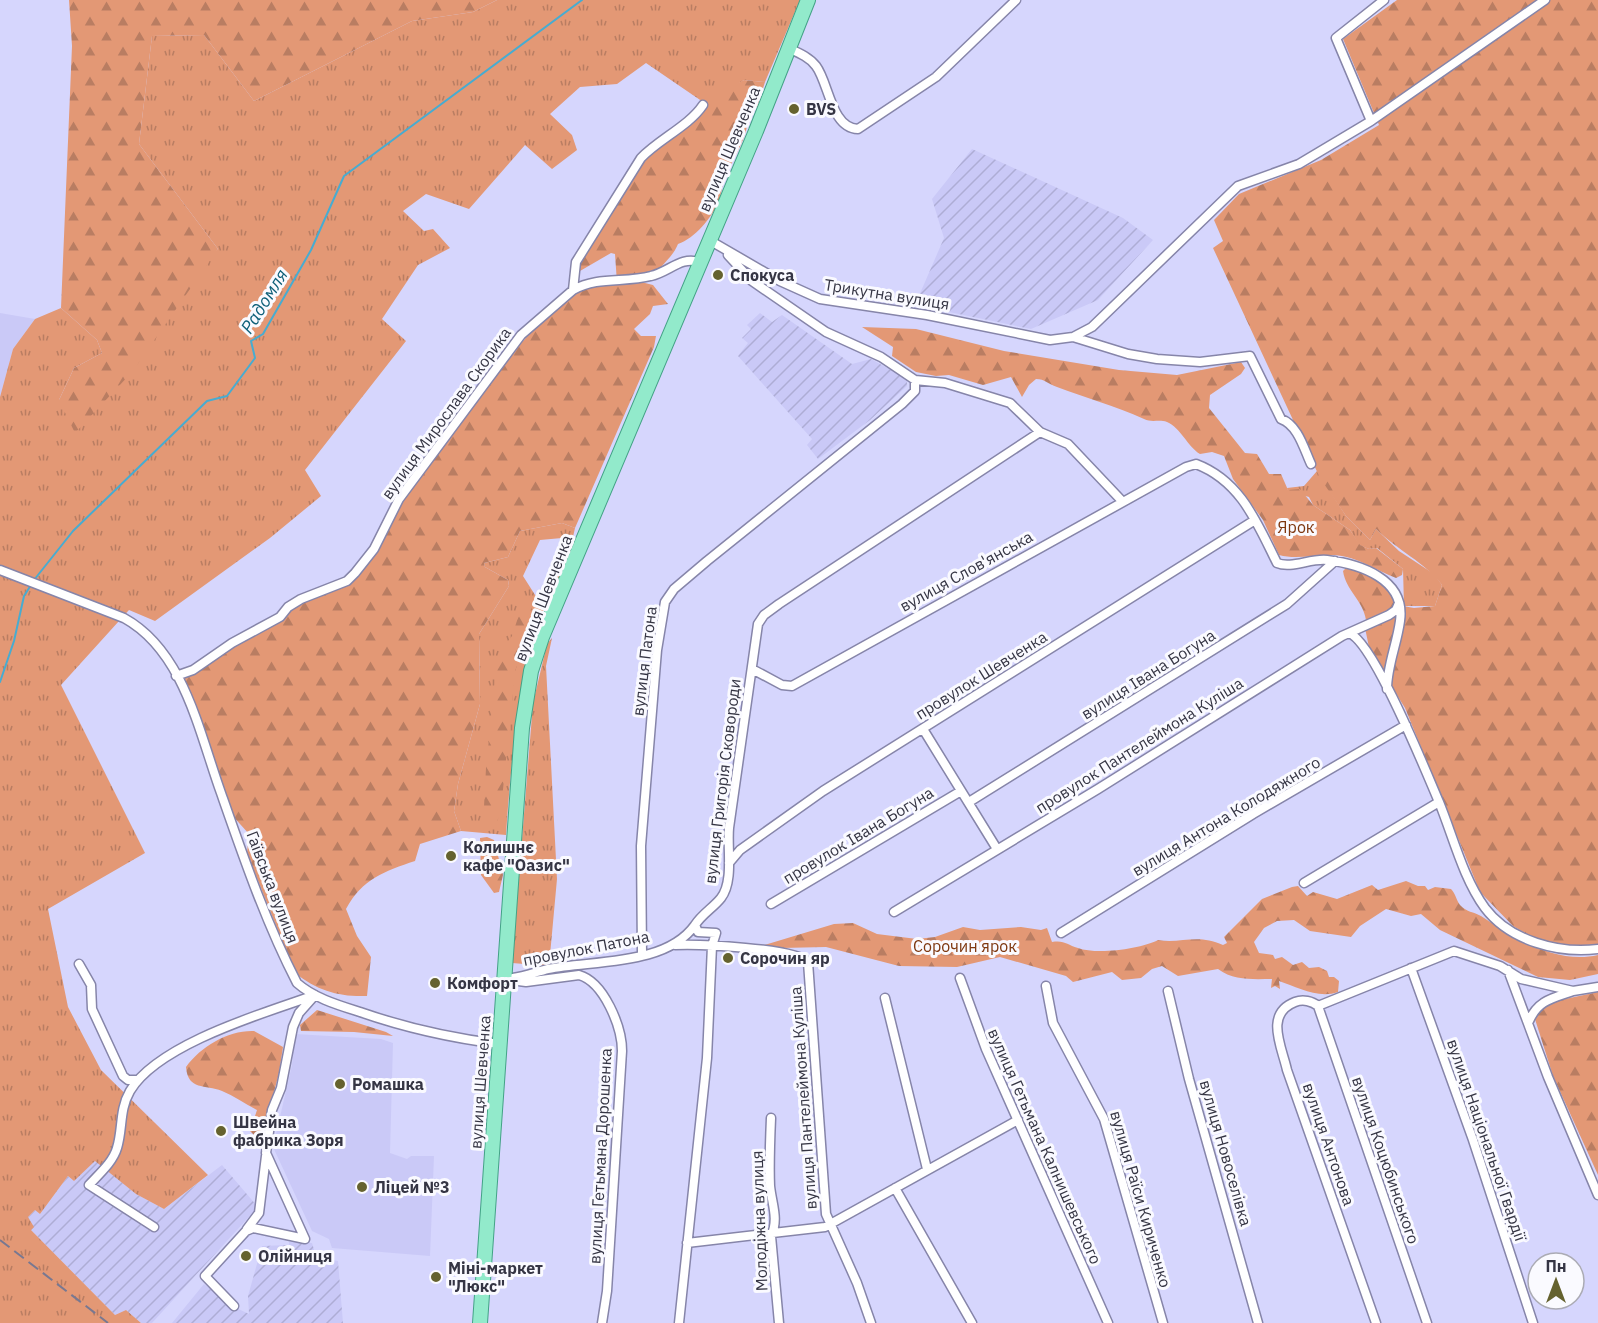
<svg xmlns="http://www.w3.org/2000/svg" width="1598" height="1323" font-family="'IBM Plex Sans',sans-serif">
  <defs>
    <pattern id="industrial-furrows" width="10" height="10" patternUnits="userSpaceOnUse" patternTransform="scale(1.5)"><rect width="10" height="10" fill="#cac9f7"/><path d="M-1 1l2-2M0 10L10 0M9 11l2-2" fill="none" stroke="#aeadd5"/></pattern>
    <pattern id="grass-tufts" width="24" height="20" patternUnits="userSpaceOnUse" patternTransform="scale(1.5)"><rect width="24" height="20" fill="#e39875"/><path d="M3 7l-1-3M5 7V3M7 7l1-3M15 17l-1-3M17 17v-4M19 17l1-3" fill="none" stroke="#b97d62"/></pattern>
    <pattern id="forest-firs" width="22" height="20" patternUnits="userSpaceOnUse" patternTransform="scale(1.5)"><rect width="22" height="20" fill="#e39875"/><path d="M5 1l3.5 6h-7zM16 11l3.5 6h-7z" fill="#b97d62"/></pattern>
  </defs>
  <rect width="100%" height="100%" fill="#d6d6fd"/>
  <path fill="#cac9f7" d="M0 313 35 319 13 349 0 397Z
    M295 1034 381 1039 393 1043 390 1153 407 1159 411 1156H434L430 1256 332 1248 329 1239 312 1231 273 1147 292 1065Z"/>
  <path fill="url(#industrial-furrows)" d="M972 149 1123 218 1153 240 1098 300 1031 329 915 305 944 238 932 199Z
    M760 313 772 322 782 315 852 364 871 359 907 379V386L870 420 818 459 807 445 812 439 738 356 748 343 742 338 751 329 747 325Z
    M95 1160 136 1194 164 1209 222 1165 258 1207 152 1323H141L126 1310 115 1315 31 1230 28 1217 35 1210 40 1214 68 1176 74 1181Z
    M289 1242 312 1243 316 1256 338 1261 343 1323H172L204 1284 230 1305 249 1314 248 1296 262 1246 289 1245Z"/>
  <path fill="url(#grass-tufts)" d="M497 0H800L765 82 744 80 706 104 646 63 617 84 580 87 550 114 572 135 577 150 552 169 525 145 469 209 426 194 403 211 424 231 433 229 450 248 418 265 382 319 406 341 305 470 321 496 270 538 155 621 129 610 61 685 145 853 48 909 68 1007 101 1070 208 1175 164 1209 136 1194 95 1161 74 1181 68 1176 40 1214 35 1210 28 1217 34 1227 31 1230 115 1315 126 1310 141 1323H0V397L13 349 35 319 61 308 97 340 102 353 74 368 59 400 218 249 139 144 152 36 204 35 254 101 412 21 473 12Z
    M1317 471 1346 516 1370 540 1376 529 1399 551 1434 574 1442 585 1435 606H1404L1403 569 1377 548 1369 549 1359 545 1350 530 1313 505 1309 497 1288 491 1287 488 1304 486Z
    M562 523 575 528 573 537 540 540 523 576 544 609C519 685 511 756 506 835L461 831 454 811 458 784 480 704 479 634 509 586 508 580 485 567 484 563 508 557 520 531Z
    M566 551 570 554 552 598H549L545 593 560 553Z
    M552 638 546 666 557 879 549 966 512 963 533 703 547 644Z"/>
  <path fill="url(#forest-firs)" d="M69 0H497L473 12 412 21 254 101 204 35 152 36 139 144 218 249 132 372 75 433 59 400 74 368 102 353 97 340 61 308 72 46Z
    M1397 0H1598V947L1589 948 1548 944 1525 933 1513 926 1480 892 1405 708 1370 652 1365 628 1403 606 1414 608 1435 606 1442 585C1426 563 1397 550 1376 529L1370 540 1346 516 1320 478 1213 248 1223 241 1214 220 1239 194 1321 160 1379 125 1343 39Z
    M744 80 765 82 757 107H748C751 132 737 151 727 173 722 182 722 191 719 200 712 218 695 238 678 244 672 259 659 266 651 280L641 282 653 285 668 304 653 306 650 314 634 329 641 336H656L654 347 575 528 562 523 520 531 508 557 484 563 485 567 508 580 509 586 479 634 480 704 458 784 454 811 461 831 420 844 415 861C385 871 362 879 346 909L357 936 371 957 367 996C339 997 318 991 295 973L247 853 249 834 231 814 204 727 184 677 301 603 353 582 408 492 507 359 539 323 578 290 617 283 615 254 611 253 580 271V261L644 159 713 95Z
    M862 327 916 329 1004 351 1119 370 1177 375 1241 362 1245 368 1241 374 1210 395 1209 408 1245 453 1257 454 1269 474H1281L1288 490 1300 489 1313 505 1350 530 1360 545 1369 549 1376 548 1403 569 1402 575 1396 578C1375 570 1358 557 1335 555 1316 554 1297 560 1279 555L1263 520 1233 479 1224 456 1212 452 1200 454C1187 446 1181 428 1167 422 1159 419 1152 423 1144 419 1115 406 1086 398 1057 387 1048 384 1045 379 1036 379L1029 385 1022 397 1011 377 983 385 949 375 936 376 916 372 892 356 893 347Z
    M1347 567 1366 572 1393 592 1396 607 1366 620C1363 600 1346 591 1343 571Z
    M525 596 531 601 533 622 515 671 501 809 497 822 483 826 486 768 496 673 503 648 512 636Z
    M487 837 494 840 503 875 499 892 494 893 481 875 480 838Z
    M1406 881 1418 886H1425L1428 890 1435 887 1451 889C1456 894 1456 900 1460 905 1466 912 1474 912 1481 916 1513 937 1556 965 1598 955V974L1570 980 1538 977 1440 930 1421 914 1411 916 1386 909 1360 926 1351 937 1310 931 1294 920 1277 921 1264 928 1254 942 1259 953 1273 955 1275 959 1282 957 1293 965 1302 962 1309 968 1319 967 1327 971 1329 977H1334L1339 981 1338 992C1318 999 1297 987 1279 981L1280 989 1275 986 1271 988 1272 979C1254 979 1234 981 1218 969L1178 976 1162 966 1152 969 1141 978 1122 980 1112 972 1073 982 1066 976 1000 957 957 967 899 966 826 947 781 948 761 946 834 924 853 923 877 934 917 939 935 937 963 927 980 930 1021 927 1041 930 1047 928 1052 942C1065 940 1067 945 1078 948 1097 955 1141 949 1158 940 1181 944 1197 933 1223 945L1227 943 1224 937 1262 899 1292 887 1298 886 1307 896 1313 892 1337 899 1372 885 1378 890Z
    M1598 992V1175L1553 1076 1534 1016 1551 1002Z
    M317 1010 386 1032 393 1036 354 1032 301 1031 300 1025Z
    M254 1031 283 1047 279 1073 264 1130 262 1137 257 1138 250 1131 257 1110C245 1104 234 1096 222 1091 205 1084 188 1091 186 1067 201 1046 229 1030 254 1031Z"/>
  <g fill="none" stroke-linecap="round" stroke-linejoin="round">
    <path stroke="#47acd1" stroke-width="2" d="M34 580 73 531 207 401 227 396 255 358 251 341 263 334 311 250 344 176 582 0
      M0 682 14 641 24 596 31 585"/>
    <defs>
      <path id="minor" d="M788 48C799 53 809 57 816 66 829 83 831 128 858 129L936 77 1016 0
        M1371 121 1336 38 1384 0
        M709 240 780 281 820 299 927 315 1050 340 1073 337 1092 327 1238 186 1299 164 1371 121 1545 0
        M728 255 752 281 826 332 881 357 915 380 945 383 1010 403 1040 432 1068 444 1122 501
        M573 290C598 276 624 283 651 276 669 272 681 256 699 262
        M1073 337 1128 354 1157 359 1200 362 1250 356 1281 419C1298 425 1304 449 1311 464
        M0 570 124 618C184 651 199 732 221 793 243 856 266 923 297 983 314 998 338 1005 360 1012 406 1028 451 1038 499 1044
        M1349 633C1374 642 1426 772 1439 802
        M752 669 782 685 792 686 1186 467 1196 464C1241 481 1257 523 1277 563 1291 569 1311 558 1327 560 1360 564 1406 579 1400 621 1397 644 1387 666 1387 689
        M176 676 193 670 232 643 280 617 288 607 301 599 347 581 355 573 374 549 399 499 521 335 573 290 576 262 641 158C659 139 689 126 703 105
        M923 729 997 849
        M969 802 1287 604 1335 561
        M729 863 740 850 823 791 1255 520
        M1304 883 1439 802C1453 836 1463 878 1485 908 1510 941 1559 954 1598 949
        M771 904 961 791
        M894 912 1098 789 1342 636 1389 615 1396 610 1399 603
        M1061 933 1253 814 1406 725
        M675 945C697 944 796 948 808 962L826 1214 857 1283 871 1323
        M642 954 641 846 657 650 665 602 674 589 707 561 902 404 915 391V380
        M79 964 91 985 92 1009 123 1076 128 1080H137
        M1411 968 1473 1140 1533 1323
        M1508 970 1548 1077 1598 1195
        M513 978C525 976 536 972 548 969 593 960 666 966 695 925
        M960 978 986 1049 1108 1323
        M503 979 526 982 579 975C604 982 622 1027 622 1051L607 1291 602 1323
        M1046 986 1053 1023 1104 1119 1163 1323
        M1168 991 1189 1079 1258 1323
        M885 998 927 1169
        M1318 1006C1312 1001 1303 999 1295 1002 1264 1014 1282 1047 1287 1070L1376 1323
        M1318 1006 1427 1323
        M1318 1006 1454 951 1500 966 1521 979 1573 991 1598 987
        M1529 1021C1538 1000 1553 998 1573 991
        M771 1118C770 1141 769 1164 770 1186 772 1205 779 1219 771 1236L779 1323
        M895 1188 972 1323
        M154 1227 89 1185C99 1174 113 1162 117 1148 123 1129 119 1110 130 1091 158 1044 264 1013 315 995
        M247 1229 259 1213 266 1156
        M687 1243 825 1227 1018 1120
        M234 1306 205 1276 246 1231 253 1228 305 1239 266 1153 272 1110 281 1088 293 1027 299 1013 315 995
        M679 1323 707 1058 712 946 716 933 698 932 695 925C702 914 713 908 721 898 734 881 727 848 729 828L758 624 764 615 779 604 1040 432"/>
      <path id="primary" d="M480 1323 522 728 531 671 542 637 756 131 808 0"/>
    </defs>
    <use href="#minor" stroke="#8685a9" stroke-width="11"/>
    <use href="#primary" stroke="#43a286" stroke-width="16"/>
    <use href="#minor" stroke="#fff" stroke-width="8"/>
    <use href="#primary" stroke="#92eacb" stroke-width="14"/>
    <path stroke="#787891" stroke-width="2" stroke-dasharray="12 6" stroke-linecap="butt" d="M0 1240 108 1323"/>
  </g>
  <g fill="#65622f" stroke="#fafaff" stroke-width="2">
    <circle cx="794" cy="109" r="6"/>
    <circle cx="718" cy="275" r="6"/>
    <circle cx="451" cy="856" r="6"/>
    <circle cx="728" cy="958" r="6"/>
    <circle cx="435" cy="983" r="6"/>
    <circle cx="340" cy="1084" r="6"/>
    <circle cx="221" cy="1131" r="6"/>
    <circle cx="362" cy="1187" r="6"/>
    <circle cx="246" cy="1256" r="6"/>
    <circle cx="436" cy="1277" r="6"/>
  </g>
  <g text-anchor="middle" dominant-baseline="central" stroke-width="6" stroke-linejoin="round" paint-order="stroke">
    <g font-size="16" font-weight="bold" fill="#353544" stroke="#fafaff" text-anchor="start">
      <text x="806" y="109">BVS</text>
      <text x="730" y="275">Спокуса</text>
      <text x="463" y="847">Колишнє<tspan x="463" dy="18">кафе "Оазис"</tspan></text>
      <text x="740" y="958">Сорочин яр</text>
      <text x="447" y="983">Комфорт</text>
      <text x="352" y="1084">Ромашка</text>
      <text x="233" y="1122">Швейна<tspan x="233" dy="18">фабрика Зоря</tspan></text>
      <text x="374" y="1187">Ліцей №3</text>
      <text x="258" y="1256">Олійниця</text>
      <text x="448" y="1268">Міні-маркет<tspan x="448" dy="18">"Люкс"</tspan></text>
    </g>
    <g font-size="16" fill="#353544" stroke="#fafaff">
      <text transform="translate(729 149) rotate(-67)">вулиця Шевченка</text>
      <text transform="translate(887 294) rotate(9)">Трикутна вулиця</text>
      <text transform="translate(446 413) rotate(-54)">вулиця Мирослава Скорика</text>
      <text transform="translate(966 571) rotate(-29)">вулиця Слов'янська</text>
      <text transform="translate(543 598) rotate(-69)">вулиця Шевченка</text>
      <text transform="translate(644 661) rotate(-83)">вулиця Патона</text>
      <text transform="translate(1148 674) rotate(-32)">вулиця Івана Богуна</text>
      <text transform="translate(981 675) rotate(-32)">провулок Шевченка</text>
      <text transform="translate(1139 745) rotate(-32)">провулок Пантелеймона Куліша</text>
      <text transform="translate(722 781) rotate(-83)">вулиця Григорія Сковороди</text>
      <text transform="translate(1226 816) rotate(-31)">вулиця Антона Колодяжного</text>
      <text transform="translate(858 835) rotate(-31)">провулок Івана Богуна</text>
      <text transform="translate(273 887) rotate(69)">Гаївська вулиця</text>
      <text transform="translate(586 948) rotate(-11)">провулок Патона</text>
      <text transform="translate(480 1082) rotate(-86)">вулиця Шевченка</text>
      <text transform="translate(803 1098) rotate(-94)">вулиця Пантелеймона Куліша</text>
      <text transform="translate(1487 1140) rotate(71)">вулиця Національної Гвардії</text>
      <text transform="translate(1329 1144) rotate(71)">вулиця Антонова</text>
      <text transform="translate(1045 1146) rotate(66)">вулиця Гетьмана Калнишевського</text>
      <text transform="translate(1226 1153) rotate(74)">вулиця Новоселівка</text>
      <text transform="translate(600 1156) rotate(-87)">вулиця Гетьмана Дорошенка</text>
      <text transform="translate(1386 1160) rotate(71)">вулиця Коцюбинського</text>
      <text transform="translate(1141 1199) rotate(74)">вулиця Раїси Кириченко</text>
      <text transform="translate(759 1221) rotate(-92)">Молодіжна вулиця</text>
    </g>
    <g font-size="16" fill="#7e370f" stroke="#fafaff">
      <text x="1296" y="527">Ярок</text>
      <text x="965" y="946">Сорочин ярок</text>
    </g>
    <g font-size="18" font-style="italic" fill="#10617a" stroke="#fafaff">
      <text transform="translate(264 301) rotate(-58)">Радомля</text>
    </g>
  </g>
  <g transform="translate(1556 1281)"><circle r="28" fill="#fafaff" stroke="#ababb4" stroke-width="1.5"/>
  <path d="M0-4.5L10 22L0 15L-10 22Z" fill="#65622f"/>
  <text y="-9" font-size="16" font-weight="bold" text-anchor="middle" fill="#353544">Пн</text>
  </g>
</svg>
